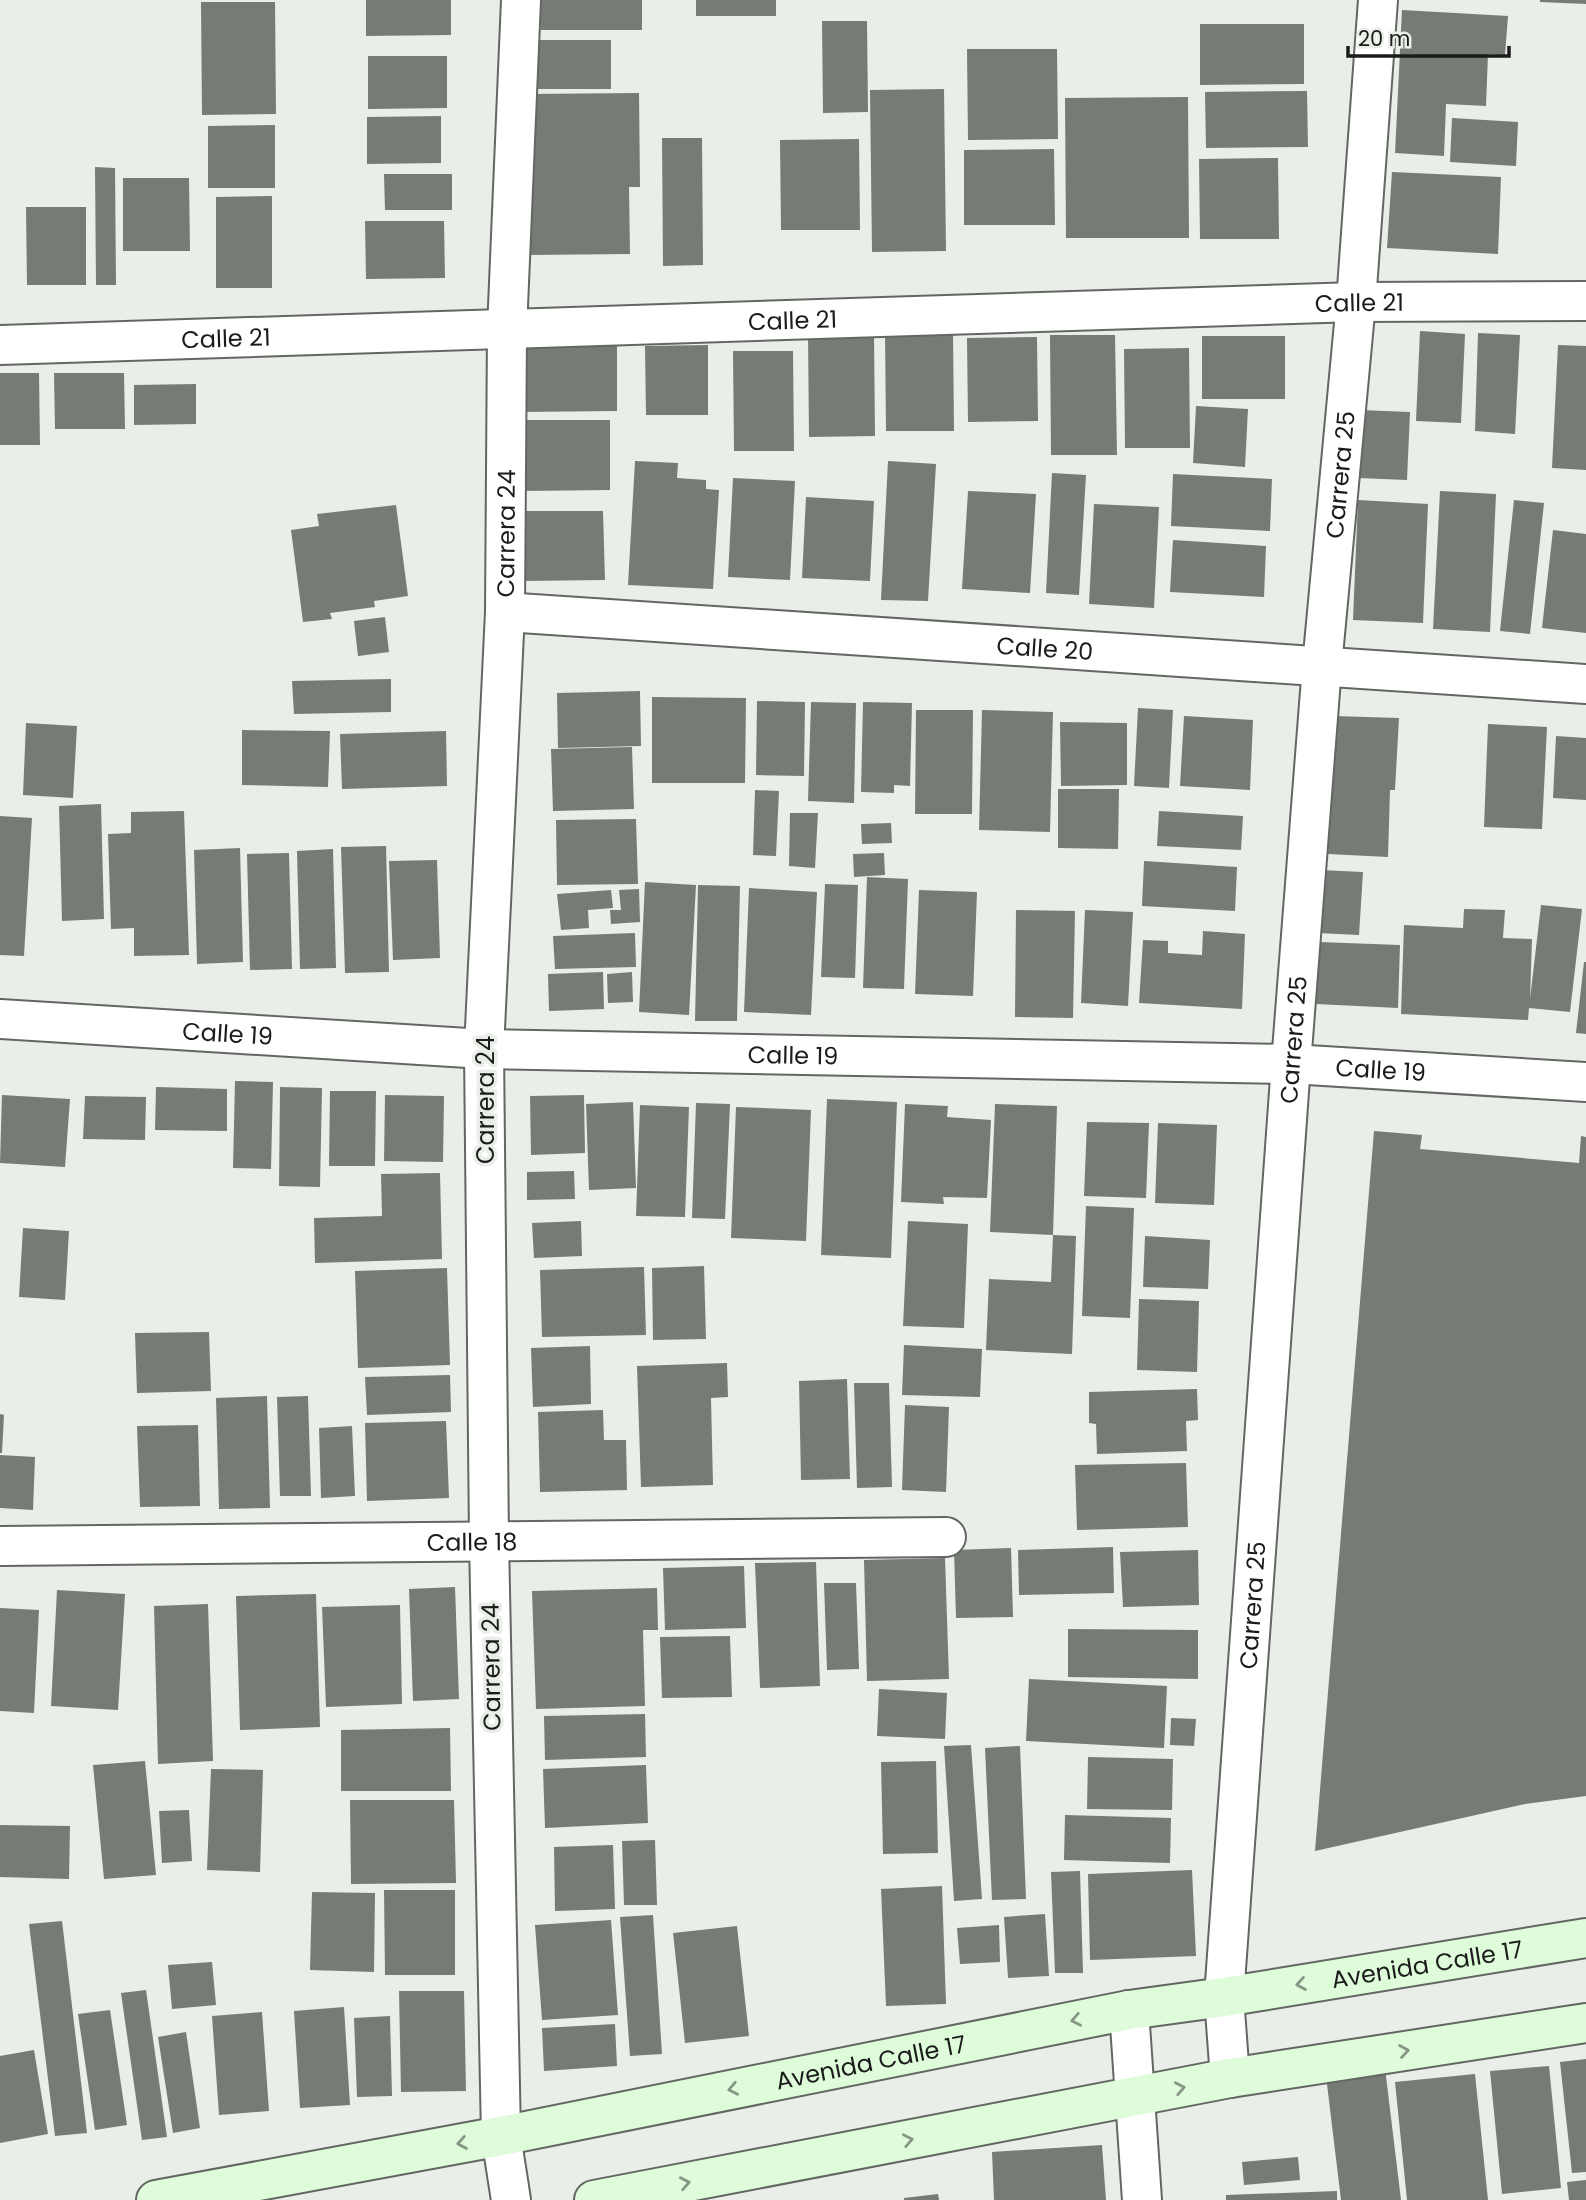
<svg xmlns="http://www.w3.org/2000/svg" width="1586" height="2200" font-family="Poppins,sans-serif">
  <rect width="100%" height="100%" fill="#e9eee8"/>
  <path fill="#777b76" d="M366 0H451V35L366 36Z
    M541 0H642V30H541Z
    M696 0H776V16H696Z
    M1540 0H1586V4L1540 2Z
    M201 2H275L276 114 202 115Z
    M1402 10 1508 16 1505 55 1488 54 1486 106 1446 104 1444 156 1395 153Z
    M822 21H867L868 112 823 113Z
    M1200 24H1304V84L1200 85Z
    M527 40H611V89H528Z
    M967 49H1057L1058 139 968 140Z
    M368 56H447V108L368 109Z
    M944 89 946 251 872 252 870 90Z
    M1307 91 1308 147 1206 148 1205 92Z
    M639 93 640 187H629L630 254 528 255 526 94Z
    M1188 97 1189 238H1066L1065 98Z
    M441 116V163L367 164V117Z
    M1452 118 1518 122 1516 166 1450 162Z
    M275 125V188H208V126Z
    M662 138H702L703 265 663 266Z
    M859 139 860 230H781L780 140Z
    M1054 149 1055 225H964V150Z
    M1278 158 1279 239H1200L1199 159Z
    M95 167 115 168 116 285H96Z
    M1392 172 1501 177 1498 254 1387 248Z
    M384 174H452V210H385Z
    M123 178H189L190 251H123Z
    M272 196V288H216V197Z
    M26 207H86V285H27Z
    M365 221H444L445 278 366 279Z
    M885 330H953L954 431H886Z
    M1420 331 1465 334 1461 423 1416 421Z
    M1478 333 1520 335 1515 434 1475 431Z
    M808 334H874L875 436 809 437Z
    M1050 335H1115L1117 455H1051Z
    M1202 336H1285V399H1202Z
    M1037 337 1038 421 968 422 967 338Z
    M617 345V411L520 412 519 346Z
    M708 345V415H646L645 346Z
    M1558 345 1586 346V470L1552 468Z
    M1189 348 1190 448H1125L1124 349Z
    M733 351H793L794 451H734Z
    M0 373H39L40 445H0Z
    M54 373H124L125 429H55Z
    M196 384V424L134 425V385Z
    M1196 406 1248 409 1245 467 1193 463Z
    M1360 410 1410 412 1407 480 1358 478Z
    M521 420H610V490L521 491Z
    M635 461 678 463 677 478 706 480V489L719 490 713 589 628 585Z
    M888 461 936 464 928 601 881 600Z
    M1052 473 1086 475 1079 595 1046 593Z
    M1173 474 1272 479 1270 531 1171 526Z
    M733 478 795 481 790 580 728 577Z
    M968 491 1036 494 1030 593 962 589Z
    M1440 491 1496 494 1490 632 1433 629Z
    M806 497 874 501 870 581 802 578Z
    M1358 500 1428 504 1423 623 1353 620Z
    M1514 500 1544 503 1530 634 1500 631Z
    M1094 504 1159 507 1154 608 1089 604Z
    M396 505 408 596 374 601 375 607 330 613 332 619 303 622 291 530 319 526 317 514Z
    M522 511H603L605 580 523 581Z
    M1553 530 1586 534V633L1542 628Z
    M1173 540 1266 546 1264 597 1170 592Z
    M385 617 389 652 358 656 354 621Z
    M391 679V712L294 714 292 681Z
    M640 691 641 746 558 748 557 693Z
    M652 697 746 698 745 783H652Z
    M757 701 805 702 804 776 756 775Z
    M811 702 856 703 854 803 808 801Z
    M863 702 912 703 910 786 894 785V793L861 792Z
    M1138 708 1173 710 1169 788 1134 786Z
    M916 710H973L972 814H915Z
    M982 710 1053 712 1050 832 979 830Z
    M1184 716 1253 720 1250 790 1180 786Z
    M1334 716 1399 718 1395 790H1390L1388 857 1328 854Z
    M1060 722 1127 723V785L1061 786Z
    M26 723 77 726 73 798 23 795Z
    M1488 724 1547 727 1542 829 1484 827Z
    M242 730 330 731 328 787 242 785Z
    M446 731 447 786 342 789 340 734Z
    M1556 736 1586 738V800L1553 798Z
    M632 747 634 809 553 811 551 749Z
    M1058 789H1119L1118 849 1058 848Z
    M755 790 779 791 776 856 753 855Z
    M101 804 104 919 62 921 59 806Z
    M184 811 189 955 134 956V928L111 929 108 834 131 833V812Z
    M1159 811 1243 816 1241 850 1157 846Z
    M790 813H818L815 868 789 866Z
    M0 816 32 818 24 956 0 955Z
    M636 819 638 884 557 885 556 820Z
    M891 823 892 843 862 844 861 824Z
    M386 846 389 972 345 973 341 847Z
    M240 848 243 962 197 964 194 850Z
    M333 849 336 968 300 969 297 851Z
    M289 853 292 969 250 970 247 854Z
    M884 853 885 875 854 877 853 854Z
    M437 860 440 958 393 960 389 861Z
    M1144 861 1237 867 1235 911 1142 906Z
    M1320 870 1363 872 1359 935 1317 933Z
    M867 877 908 879 904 989 863 988Z
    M645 882 696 885 689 1015 639 1012Z
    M825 884 858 885 855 978 821 977Z
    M698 885 740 886 737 1021H695Z
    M749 888 817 892 811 1015 744 1012Z
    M639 889 640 922 611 924 610 910H621L619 890Z
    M611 890 613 908 588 910 589 928 561 930 557 894Z
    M919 890 977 892 973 996 915 994Z
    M1541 905 1582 909 1570 1012 1529 1008 1528 1020 1401 1014 1404 925 1463 928 1464 909 1505 910 1503 938 1532 939 1530 999Z
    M1016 910 1075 911 1073 1018 1015 1017Z
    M1085 910 1133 912 1128 1006 1081 1003Z
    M1203 931 1245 934 1242 1009 1139 1003 1143 940 1168 941V953L1202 955Z
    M635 933 636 967 555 969 553 936Z
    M1319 942 1400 945 1398 1008 1316 1004Z
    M1584 962H1586V1034L1576 1033Z
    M603 972 604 1009 549 1011 548 974Z
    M632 972 633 1002 608 1003 607 974Z
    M235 1081 273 1082 271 1169 233 1168Z
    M156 1087 227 1089V1131L155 1130Z
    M280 1087 322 1088 320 1187 279 1186Z
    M330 1091H376L375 1166H329Z
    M2 1095 70 1099 65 1167 0 1163Z
    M385 1095 444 1096 443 1162 384 1161Z
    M584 1095 585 1153 531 1155 530 1096Z
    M85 1096 146 1097 145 1140 83 1139Z
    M827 1099 897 1102 891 1258 821 1255Z
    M633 1102 636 1188 589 1190 586 1104Z
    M696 1103 730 1104 725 1219 692 1218Z
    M905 1104 948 1106 947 1117 991 1120 987 1198 943 1197 944 1204 901 1202Z
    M995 1104 1057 1106 1053 1235 1076 1236 1072 1354 986 1350 989 1279 1051 1282 1053 1235 990 1232Z
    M640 1105 689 1107 685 1217 636 1216Z
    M736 1107 811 1110 806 1241 731 1238Z
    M1087 1122 1149 1123 1146 1198 1084 1196Z
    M1158 1123 1217 1125 1214 1205 1155 1203Z
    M1374 1131 1422 1135 1420 1149 1579 1163 1581 1136 1586 1137V1796L1525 1804 1315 1851Z
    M574 1171 575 1199 527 1200V1172Z
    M440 1173 442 1259 315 1263 314 1218 382 1216 381 1174Z
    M1086 1206 1134 1208 1130 1318 1082 1316Z
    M581 1221 582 1256 534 1258 532 1223Z
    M908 1221 968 1224 964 1328 903 1326Z
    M23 1228 69 1231 65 1300 19 1297Z
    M1145 1236 1210 1240 1208 1289 1143 1287Z
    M704 1266 706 1339 653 1340 652 1268Z
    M644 1267 646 1335 542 1337 540 1270Z
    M447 1268 450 1365 358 1368 355 1271Z
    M1139 1299 1199 1301 1197 1372 1137 1370Z
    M209 1332 211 1391 137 1393 135 1333Z
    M904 1345 982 1349 980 1397 902 1395Z
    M590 1346 591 1404 533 1407 531 1348Z
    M727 1363 728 1397 711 1398 713 1485 641 1487 637 1366Z
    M450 1375 451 1412 367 1415 365 1377Z
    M847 1379 850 1479 801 1480 799 1381Z
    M854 1383H889L892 1487 857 1488Z
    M1197 1389 1198 1420 1186 1421 1187 1451 1097 1454 1096 1424 1089 1423V1392Z
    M267 1396 270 1508 219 1509 216 1398Z
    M308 1396 311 1496H280L277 1397Z
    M905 1405 949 1407 946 1492 902 1490Z
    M603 1410 604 1440H626L627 1490 540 1492 538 1412Z
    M0 1414 4 1415 2 1453H0Z
    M446 1421 449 1498 367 1501 365 1423Z
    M198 1425 200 1506 140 1507 137 1426Z
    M352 1426 355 1496 321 1498 319 1428Z
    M0 1455 35 1457 33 1510 0 1508Z
    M1186 1463 1188 1527 1077 1530 1075 1465Z
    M1113 1547 1114 1593 1019 1595 1018 1550Z
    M1011 1548 1013 1617 956 1618 954 1550Z
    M1198 1550 1199 1605 1123 1607 1120 1552Z
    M945 1558 949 1679 867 1681 864 1560Z
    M816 1562 820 1686 760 1688 755 1563Z
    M744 1566 746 1628 665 1630 663 1568Z
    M824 1583H856L859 1669 827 1670Z
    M455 1587 459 1699 413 1701 409 1589Z
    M657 1588 658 1630H643L645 1706 536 1709 532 1591Z
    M57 1590 125 1594 118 1710 51 1706Z
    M316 1594 320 1727 240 1730 236 1596Z
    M208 1604 213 1761 158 1764 154 1606Z
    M400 1605 402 1704 326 1707 322 1607Z
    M0 1608 39 1610 34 1713 0 1711Z
    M1068 1629 1198 1630V1679L1068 1677Z
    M730 1636 732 1697 662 1698 660 1637Z
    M1029 1679 1167 1686 1164 1748 1026 1741Z
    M879 1689 947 1693 945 1739 877 1736Z
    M645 1714 646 1757 545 1760 544 1716Z
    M1171 1718 1196 1719 1194 1746 1170 1745Z
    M450 1728 451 1791H341V1730Z
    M971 1745 982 1899 954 1901 944 1746Z
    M1020 1746 1026 1899 992 1900 985 1748Z
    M1088 1757 1173 1759 1172 1810 1087 1809Z
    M145 1761 156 1875 104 1879 93 1765Z
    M936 1761 938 1853 883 1854 881 1762Z
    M646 1765 648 1823 545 1828 543 1769Z
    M211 1769 263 1770 260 1872 207 1870Z
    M350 1800H454L456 1883 351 1884Z
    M189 1810 192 1861 162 1863 159 1811Z
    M1065 1815 1171 1818 1170 1863 1064 1860Z
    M0 1825 70 1826 69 1879 0 1877Z
    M655 1840 657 1905H624L622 1841Z
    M613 1845 615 1909 555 1911 554 1847Z
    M1192 1870 1196 1956 1090 1960 1088 1874Z
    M1080 1871 1083 1973H1055L1051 1872Z
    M942 1886 946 2004 886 2006 881 1889Z
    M384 1890H455V1975H385Z
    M312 1892 375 1893 374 1972 310 1970Z
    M1045 1914 1049 1976 1008 1978 1004 1917Z
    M653 1915 662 2054 630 2056 620 1917Z
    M611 1920 618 2015 542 2020 535 1925Z
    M62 1921 87 2133 55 2136 29 1924Z
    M999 1925 1000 1962 960 1964 957 1928Z
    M737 1926 749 2036 685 2043 673 1933Z
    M212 1962 216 2005 172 2009 168 1965Z
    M146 1990 167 2137 142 2140 121 1993Z
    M399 1991H464L466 2091 401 2092Z
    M344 2007 350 2105 300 2108 294 2011Z
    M110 2010 127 2125 95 2130 78 2014Z
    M262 2012 269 2111 219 2115 212 2016Z
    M390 2016 392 2096 357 2097 354 2018Z
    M615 2024 617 2066 544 2071 542 2028Z
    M186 2032 200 2128 173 2133 158 2037Z
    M34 2050 48 2134 0 2143V2056Z
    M1586 2059V2172L1572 2173 1560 2062Z
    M1549 2066 1561 2188 1502 2194 1490 2071Z
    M1385 2068 1401 2200H1341L1326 2076Z
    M1475 2074 1488 2200H1407L1395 2082Z
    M1102 2145 1106 2200H994L992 2152Z
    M1298 2157 1300 2180 1244 2185 1242 2162Z
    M1586 2180V2200H1569L1567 2182Z
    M1337 2191V2200H1226V2195Z
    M938 2194 939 2200H904V2198Z"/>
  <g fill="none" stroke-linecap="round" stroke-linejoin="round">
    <defs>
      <g id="street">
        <path id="s1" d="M0 345 1356 302 1586 301"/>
        <path id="s2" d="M505 612 1586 684"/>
        <path id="s3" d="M0 1019 484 1049 1291 1064 1586 1082"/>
        <path id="s4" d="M0 1546 946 1537"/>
        <path d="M1129 2010 1142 2200"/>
        <path id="s5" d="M1230 2078 1224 1997 1291 1064 1322 666 1356 302 1378 0"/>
        <path id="s6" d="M511 2200 501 2136 489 1540 484 1049 505 612 507 330 521 0"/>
      </g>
      <g id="secondary">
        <path id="s7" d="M156 2200 501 2136 1129 2010 1224 1997 1586 1938"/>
        <path d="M594 2200 1230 2078 1586 2023"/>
      </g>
    </defs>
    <use href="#street" stroke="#636762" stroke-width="42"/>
    <use href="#secondary" stroke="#636762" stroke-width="42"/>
    <use href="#street" stroke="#fff" stroke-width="38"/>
    <use href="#secondary" stroke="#defbda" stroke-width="38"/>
  </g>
  <defs><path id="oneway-chevron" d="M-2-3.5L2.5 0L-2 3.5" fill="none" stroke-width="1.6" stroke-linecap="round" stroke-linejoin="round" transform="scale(1.75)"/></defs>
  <g stroke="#869684">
    <use href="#oneway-chevron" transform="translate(1301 1984) rotate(171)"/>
    <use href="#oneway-chevron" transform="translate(1076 2020) rotate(169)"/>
    <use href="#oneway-chevron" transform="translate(1404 2051) rotate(-9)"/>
    <use href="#oneway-chevron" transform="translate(1180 2088) rotate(-11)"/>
    <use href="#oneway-chevron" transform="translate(733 2089) rotate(169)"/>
    <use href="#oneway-chevron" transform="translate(908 2140) rotate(-11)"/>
    <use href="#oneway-chevron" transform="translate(462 2143) rotate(170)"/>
    <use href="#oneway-chevron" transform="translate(685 2183) rotate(-11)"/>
  </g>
  <g text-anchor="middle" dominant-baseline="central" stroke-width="7" stroke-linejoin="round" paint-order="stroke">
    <g font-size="24" fill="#1a1b1a" stroke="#e9eee8">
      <text stroke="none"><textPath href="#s1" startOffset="1360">Calle 21</textPath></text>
      <text stroke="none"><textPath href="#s1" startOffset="793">Calle 21</textPath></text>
      <text stroke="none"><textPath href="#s1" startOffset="226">Calle 21</textPath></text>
      <text stroke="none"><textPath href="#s5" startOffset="1608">Carrera 25</textPath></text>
      <text stroke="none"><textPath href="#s6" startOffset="1668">Carrera 24</textPath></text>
      <text stroke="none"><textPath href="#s2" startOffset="541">Calle 20</textPath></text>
      <text stroke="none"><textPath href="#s3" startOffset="228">Calle 19</textPath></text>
      <text stroke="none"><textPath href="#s5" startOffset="1041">Carrera 25</textPath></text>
      <text stroke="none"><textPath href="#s3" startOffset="794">Calle 19</textPath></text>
      <text stroke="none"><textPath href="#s3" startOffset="1382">Calle 19</textPath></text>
      <text transform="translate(485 1100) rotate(-90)">Carrera 24</text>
      <text stroke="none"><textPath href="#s4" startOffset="472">Calle 18</textPath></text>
      <text stroke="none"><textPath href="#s5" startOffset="474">Carrera 25</textPath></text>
      <text transform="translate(491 1667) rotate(-91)">Carrera 24</text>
      <text stroke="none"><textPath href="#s7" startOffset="1293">Avenida Calle 17</textPath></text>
      <text stroke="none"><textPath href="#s7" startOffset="728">Avenida Calle 17</textPath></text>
    </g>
  </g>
  <path d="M1348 46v10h161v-10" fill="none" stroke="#1a1b1a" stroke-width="3.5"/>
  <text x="1358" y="46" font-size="21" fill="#1a1b1a" stroke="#e9eee8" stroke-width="5" paint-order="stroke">20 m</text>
</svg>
